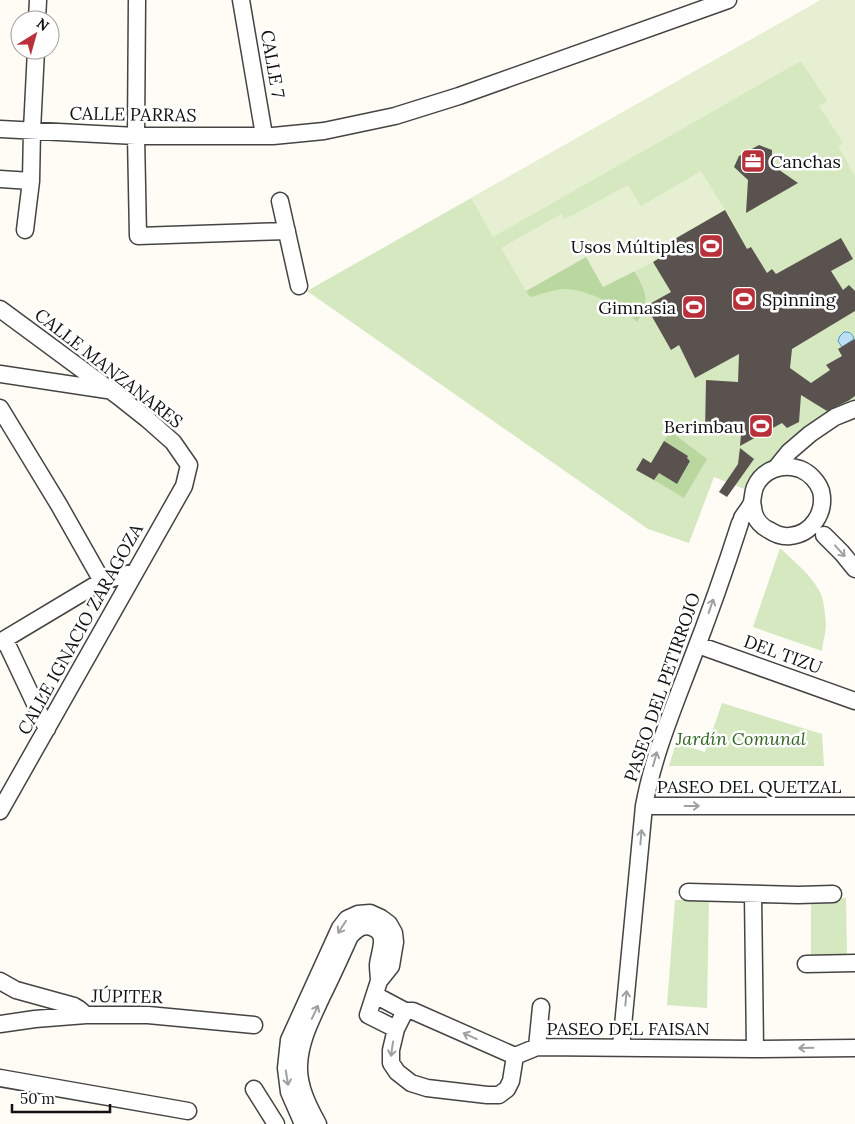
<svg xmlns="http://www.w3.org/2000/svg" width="855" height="1124" font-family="Lora,serif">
  <rect width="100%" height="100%" fill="#fefcf5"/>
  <path fill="#d5e8c0" d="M821 0H855V407L747 490 714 477 689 543 648 529 307 291Z
    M780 548C794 561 811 575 820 592 824 600 825 614 826 623 826 632 823 642 822 651L753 627Z
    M722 703 822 734 824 766H669L676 743 705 752Z
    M846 898 847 957 811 958V899Z
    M675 900H709L707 1008 667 1005Z"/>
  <path fill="#bad7a0" d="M587 256 603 287 634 271C646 291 651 302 637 322 623 307 584 288 564 289 554 289 540 295 530 297L526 291Z
    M670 431 707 459 684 498 654 480 659 473 677 484 690 461 687 458 688 456 664 441Z"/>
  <path fill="#e6efd1" d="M821 0H855V176L838 146 843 143 819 106 827 101 801 61 493 237 471 198Z
    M701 171 725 210 663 245 667 253 653 262 603 287 586 257 526 291 501 248 561 214 565 219 628 185 641 206Z"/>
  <path fill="#bde0f3" stroke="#4896c5" d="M844 332C850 332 852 333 854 339L842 347 838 341 840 336Z"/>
  <path fill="#59524e" d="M759 145 772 150V165L798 183 746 213 748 180 734 167 739 156Z
    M725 210 747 249 751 247 767 273 772 269 776 274 841 238 853 259 831 271 843 290 849 285 855 291V311L792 349 790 368 811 383 830 370 826 365 842 356 838 349 855 339V396L848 401 827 411 801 395 799 422 787 428 782 423 740 446 741 434 705 432 706 380 738 382 739 354 695 378 679 345 671 350 646 306 671 292 653 262 678 247 673 240Z
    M664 441 688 456 687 458 690 461 677 484 659 473 654 480 636 470 643 458 651 463Z
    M740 448 754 459 727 497 719 492 738 464Z"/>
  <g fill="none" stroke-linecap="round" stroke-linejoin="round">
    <defs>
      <path id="minor" d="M137 0 136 136 138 236 287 231
        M241 0 264 135
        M37 20 38 0
        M0 129 136 136H273L324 131 395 116 459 96 728 0
        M0 179 31 181
        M280 201 299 286
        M25 230 31 181 32 130 36 50
        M0 309 118 396 147 419 173 442 189 465 184 486 0 811
        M0 374 107 390
        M0 408 59 505 102 581
        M776 468 789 452 810 434 835 417 855 409
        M742 518C745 513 750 508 752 502 753 497 753 492 755 487 763 469 783 463 800 469 810 473 818 482 821 491 826 512 812 534 790 536 782 537 775 534 769 530 762 527 756 520 754 513 753 509 753 505 752 502
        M824 535 842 553 855 569
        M5 640 47 729
        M0 642 102 581 135 572
        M698 645 855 701
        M644 806H855
        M688 892 798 895 833 894
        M753 894 755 1049
        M806 964 855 963
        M0 981 16 990 74 1006 79 1009 86 1015
        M375 995 405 1011
        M0 1024 35 1019 86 1015H148L254 1025
        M537 1047 541 1007
        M621 1047 644 806C653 757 672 711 690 664 708 618 725 570 740 523
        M515 1056 511 1081 507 1089 499 1095H487L427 1088 411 1083 397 1072 391 1063V1050L396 1029 405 1011H413L515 1056 537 1047 755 1049 855 1048
        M0 1078 188 1111
        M254 1089 276 1124
        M303 1124 289 1092 286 1068 289 1040 340 928 347 919 358 914 370 913 381 918 389 924 394 933 395 942 391 966 379 981 368 1015 396 1029
        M318 1124C308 1106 298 1086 299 1065 300 1040 312 1018 322 996 332 976 341 956 350 936 356 930 362 924 371 927 390 933 379 952 378 965 378 971 379 976 379 981"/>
    </defs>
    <use href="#minor" stroke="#444" stroke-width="19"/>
    <use href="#minor" stroke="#fff" stroke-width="16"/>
  </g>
  <defs><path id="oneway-shaft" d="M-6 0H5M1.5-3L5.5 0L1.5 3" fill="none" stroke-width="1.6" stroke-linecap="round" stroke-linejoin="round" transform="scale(1.25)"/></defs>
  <g stroke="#a0a0a0">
    <use href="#oneway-shaft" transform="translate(840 551) rotate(48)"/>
    <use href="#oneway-shaft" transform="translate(711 606) rotate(-71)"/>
    <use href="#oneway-shaft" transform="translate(655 759) rotate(-74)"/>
    <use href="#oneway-shaft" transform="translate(692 806)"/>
    <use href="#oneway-shaft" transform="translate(641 837) rotate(-85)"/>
    <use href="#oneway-shaft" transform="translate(342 927) rotate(123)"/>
    <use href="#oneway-shaft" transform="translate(626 998) rotate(-85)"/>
    <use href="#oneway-shaft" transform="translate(315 1012) rotate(-65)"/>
    <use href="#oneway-shaft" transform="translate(470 1036) rotate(-156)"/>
    <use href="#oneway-shaft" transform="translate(806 1048) rotate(179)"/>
    <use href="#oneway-shaft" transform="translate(392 1049) rotate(98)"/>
    <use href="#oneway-shaft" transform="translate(287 1078) rotate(81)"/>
  </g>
  <defs>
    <symbol id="office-square" viewBox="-11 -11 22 22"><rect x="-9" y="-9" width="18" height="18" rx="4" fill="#b8313a" stroke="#fff"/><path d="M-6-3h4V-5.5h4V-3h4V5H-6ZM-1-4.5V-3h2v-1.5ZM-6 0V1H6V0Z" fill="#fff"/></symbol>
    <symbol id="stadium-square" viewBox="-11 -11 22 22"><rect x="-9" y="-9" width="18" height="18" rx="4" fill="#b8313a" stroke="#fff"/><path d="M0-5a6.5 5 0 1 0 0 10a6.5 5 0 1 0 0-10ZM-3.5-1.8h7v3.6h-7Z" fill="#fff"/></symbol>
  </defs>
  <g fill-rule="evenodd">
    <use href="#office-square" x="739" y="147" width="28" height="28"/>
    <use href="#stadium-square" x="697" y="232" width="28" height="28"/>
    <use href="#stadium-square" x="730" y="285" width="28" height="28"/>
    <use href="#stadium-square" x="680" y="293" width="28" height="28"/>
    <use href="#stadium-square" x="747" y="412" width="28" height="28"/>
  </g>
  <g text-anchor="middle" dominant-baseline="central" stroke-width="5" stroke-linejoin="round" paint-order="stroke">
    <g font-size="18" fill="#111" stroke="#fff">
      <text transform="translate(273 64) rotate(80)">CALLE 7</text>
      <text transform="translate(133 114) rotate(1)">CALLE PARRAS</text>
      <text transform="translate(109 368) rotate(38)">CALLE MANZANARES</text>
      <text transform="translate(80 629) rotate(-61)">CALLE IGNACIO ZARAGOZA</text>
      <text transform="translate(783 654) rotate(20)">DEL TIZU</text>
      <text transform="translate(662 687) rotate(-71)">PASEO DEL PETIRROJO</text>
      <text x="749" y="786">PASEO DEL QUETZAL</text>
      <text transform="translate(127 996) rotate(1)">JÚPITER</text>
      <text x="628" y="1028">PASEO DEL FAISAN</text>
    </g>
    <g font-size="18" fill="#111" stroke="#fff" text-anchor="end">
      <text x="770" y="161" text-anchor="start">Canchas</text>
      <text x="694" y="246">Usos Múltiples</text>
      <text x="762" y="299" text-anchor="start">Spinning</text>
      <text x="676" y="307">Gimnasia</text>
      <text x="744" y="426">Berimbau</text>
    </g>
    <g font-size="18" font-style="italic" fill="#336524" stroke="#fff">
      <text x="741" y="738">Jardín Comunal</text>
    </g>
  </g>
  <g transform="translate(35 35) rotate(37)"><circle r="24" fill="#ffffff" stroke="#a0a0a0"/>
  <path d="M0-4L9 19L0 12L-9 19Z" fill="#b8313a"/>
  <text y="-8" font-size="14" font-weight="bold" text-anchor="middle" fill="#111111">N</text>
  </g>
  <path d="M12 1104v8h98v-8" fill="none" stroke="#111111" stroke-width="2.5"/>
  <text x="20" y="1104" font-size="15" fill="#111111" stroke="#ffffff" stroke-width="4" paint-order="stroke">50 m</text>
</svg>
